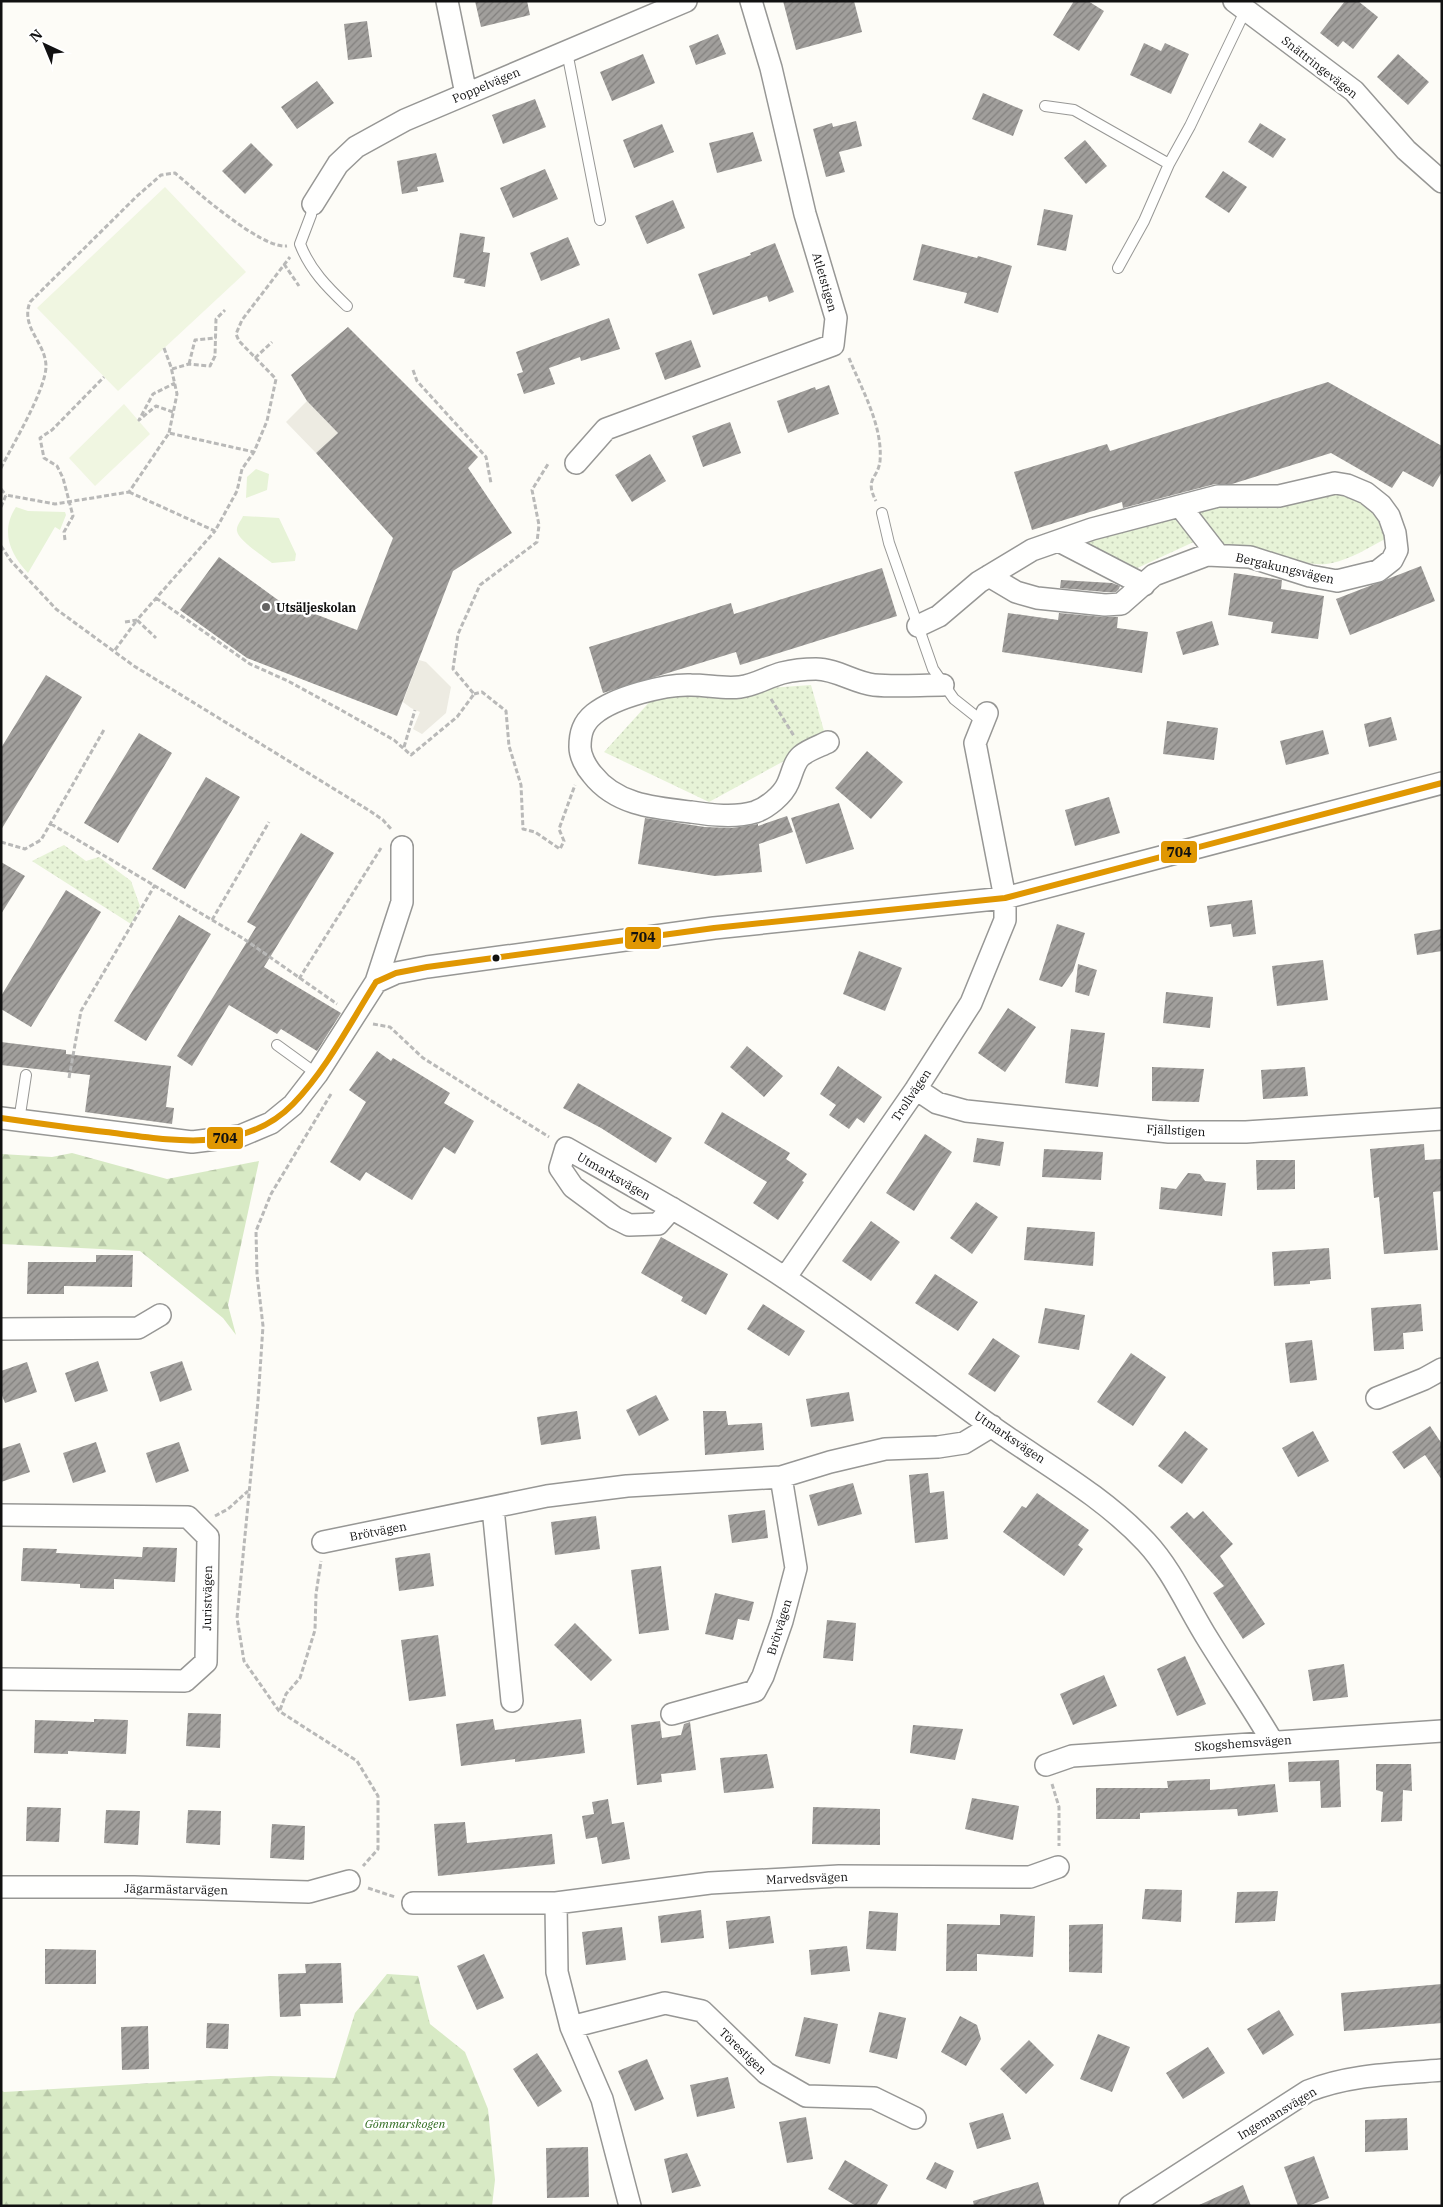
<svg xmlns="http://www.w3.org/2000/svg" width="1443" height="2207" font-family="'IBM Plex Serif',serif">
  <defs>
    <pattern id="forest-firs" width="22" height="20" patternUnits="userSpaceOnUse" patternTransform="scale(1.25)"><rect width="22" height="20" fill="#d8eac5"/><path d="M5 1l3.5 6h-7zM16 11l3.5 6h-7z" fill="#b8c8a8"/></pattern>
    <pattern id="park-dots" width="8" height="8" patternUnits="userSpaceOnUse" patternTransform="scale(1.25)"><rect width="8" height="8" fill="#e7f3d7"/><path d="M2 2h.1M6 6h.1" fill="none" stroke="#c5cfb8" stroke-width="1.8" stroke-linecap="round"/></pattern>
    <pattern id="building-hatch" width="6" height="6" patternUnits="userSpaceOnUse" patternTransform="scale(1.25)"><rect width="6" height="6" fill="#a19f9c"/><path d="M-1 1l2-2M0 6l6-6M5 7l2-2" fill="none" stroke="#82807e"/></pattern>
  </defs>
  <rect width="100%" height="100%" fill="#fdfcf7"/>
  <path fill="#e7f3d7" d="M256 469 269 474 267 490 246 498 247 477Z
    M16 507 28 511 65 512 66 515 60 530 55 527 28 573C10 554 0 531 16 507Z
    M243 516 279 518 296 554 295 561 272 563C264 557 238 540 237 531 236 526 241 521 243 516Z"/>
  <path fill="url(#forest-firs)" d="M72 1153 167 1179 259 1161 228 1305 236 1335 223 1318 140 1251 1 1244V1154L52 1157Z
    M387 1974 418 1976 430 2024 465 2052 488 2109 495 2180 492 2206H1V2090L4 2092 270 2076 335 2078 355 2013Z"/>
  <path fill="url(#park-dots)" d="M1348 491 1381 513 1385 539C1368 548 1351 559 1332 563 1312 568 1294 558 1275 553 1256 547 1236 547 1217 547L1190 509Z
    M1173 513 1198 540 1133 570 1078 542Z
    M811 685 826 738 709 802 604 752 655 696Z
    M64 845 86 861 99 857 131 881 140 906 131 924 32 861Z"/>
  <path fill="#f0f6e1" d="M165 187 246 272 118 391 37 308Z
    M124 404 150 434 95 486 69 458Z"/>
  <path fill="#edebe2" d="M307 401 338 433 316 453 286 422Z
    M419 660 426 662 451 687 446 713 422 734 413 729 420 712 411 708 403 702Z"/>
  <path fill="url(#building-hatch)" d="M475 1H527L530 15 481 27Z
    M783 1H854L862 32 796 50Z
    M1074 1H1088L1104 11 1079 51 1053 35Z
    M1345 1H1358L1378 17 1353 49 1343 41 1338 47 1320 33Z
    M367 21 372 57 348 60 344 24Z
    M718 34 726 54 696 65 689 46Z
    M1144 43 1161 51 1165 43 1189 54 1171 94 1130 75Z
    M643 54 655 83 612 101 600 72Z
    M1398 54 1429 82 1408 105 1377 77Z
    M317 81 334 103 297 129 281 107Z
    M983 93 1023 110 1013 136 972 119Z
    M535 99 546 127 503 144 492 115Z
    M856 121 862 146 839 152 845 172 826 177 813 129 832 123 833 127Z
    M1260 123 1286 139 1273 158 1248 142Z
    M662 124 674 152 634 168 623 140Z
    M753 132 762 161 717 173 709 143Z
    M1085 140 1107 166 1086 184 1064 158Z
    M251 143 273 165 245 194 222 171Z
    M436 153 444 182 417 187 418 191 402 194 397 161Z
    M545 169 558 199 513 218 500 188Z
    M1223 171 1247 187 1229 213 1205 197Z
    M673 200 685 228 647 244 635 216Z
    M1044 209 1073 215 1066 251 1037 245Z
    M460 233 485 237 483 252 490 253 485 287 464 283 465 279 453 277Z
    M568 237 580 265 541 281 530 253Z
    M775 243 794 292 769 302 767 296 713 315 698 274 751 255 750 253Z
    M922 244 977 258 978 256 1012 266 998 313 964 303 967 293 913 280Z
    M609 318 620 349 581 361 580 357 549 368 555 384 524 394 517 374 523 372 516 352Z
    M348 327 478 457 468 468 512 533 453 571 397 716 247 658 180 610 219 557 278 600 357 630 393 538 316 453 338 433 307 401 291 375Z
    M691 340 701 367 665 380 655 353Z
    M1328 382 1442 446V472L1433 487 1403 471 1392 488 1331 453 1232 484H1215L1123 508 1122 502 1032 530 1014 472 1107 444 1110 451Z
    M829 385 839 414 788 433 777 401 815 387 816 390Z
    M730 422 741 453 703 467 692 436Z
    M650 454 666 481 632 502 615 475Z
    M1421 566 1435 601 1350 635 1336 599Z
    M882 568 897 616 740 665 736 652 603 693 589 647 731 603 734 614Z
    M1234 573 1282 580 1281 589 1324 596 1318 639 1271 633 1273 622 1228 615Z
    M1061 580 1112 583 1120 586 1119 589 1116 592H1105L1060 588Z
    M1008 613 1058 620 1059 613 1104 617H1118L1117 628 1148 632 1142 673 1002 652Z
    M1212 621 1219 645 1183 655 1176 632Z
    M46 675 82 697 1 830V748Z
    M1391 717 1397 740 1369 747 1364 724Z
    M1167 721 1218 728 1214 760 1163 754Z
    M1323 730 1329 754 1286 765 1280 741Z
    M139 733 172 753 118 843 84 823Z
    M867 751 903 782 871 819 835 788Z
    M206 777 240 797 185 889 152 869Z
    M1109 797 1120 833 1075 846 1065 810Z
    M839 803 854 849 806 864 791 818Z
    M787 816 793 832 759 844 762 872 715 876 638 864 645 818 705 827 732 828 758 824V826Z
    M301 833 334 853 264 967 341 1013 317 1051 281 1029 277 1034 229 1005 192 1066 177 1056 256 927 247 922Z
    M1 862 25 876 1 914Z
    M66 890 101 912 31 1027 1 1009V996Z
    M1252 900 1256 934 1233 937 1231 924 1210 927 1207 906Z
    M179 915 211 934 146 1041 114 1021Z
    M1057 924 1085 933 1073 971 1062 987 1039 980Z
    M1442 929V951L1417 955 1414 934Z
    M859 951 902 968 885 1011 843 994Z
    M1323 960 1328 1000 1277 1006 1272 966Z
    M1078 964 1097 970 1089 996 1075 992Z
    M1166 992 1213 997 1210 1028 1163 1023Z
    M1008 1008 1036 1027 1005 1072 978 1053Z
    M1071 1029 1105 1033 1098 1087 1065 1083Z
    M1 1042 66 1050V1054L171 1066 166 1107 174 1108 172 1124 85 1112 90 1075 1 1065Z
    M747 1046 783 1076 764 1097 730 1067Z
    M377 1051 391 1061 393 1058 450 1093 444 1103 474 1121 455 1154 444 1147 412 1200 366 1172 360 1181 330 1162 366 1102 349 1090Z
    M838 1066 882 1097 864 1123 857 1118 849 1129 829 1115 836 1105 820 1094Z
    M1152 1067 1204 1069 1199 1102 1152 1101Z
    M1305 1067 1308 1096 1263 1099 1261 1070Z
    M578 1083 672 1138 656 1163 601 1128 563 1108Z
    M722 1112 790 1153 786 1159 807 1174 802 1181 804 1182 778 1220 753 1203 767 1182 704 1143Z
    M925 1134 952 1152 914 1211 886 1193Z
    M977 1138 1004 1142 1000 1166 973 1162Z
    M1424 1144 1425 1160 1441 1159 1442 1191 1433 1192 1438 1250 1384 1254 1379 1197 1374 1198 1370 1149Z
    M1044 1149 1103 1152 1101 1180 1042 1177Z
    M1256 1160H1295V1189L1257 1190Z
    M1188 1173 1200 1174 1205 1181 1226 1183 1222 1216 1159 1209 1161 1187 1176 1189Z
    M976 1202 998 1217 972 1254 950 1238Z
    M871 1221 900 1242 871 1281 842 1261Z
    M1027 1227 1095 1232 1093 1266 1024 1260Z
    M661 1237 728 1274 706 1315 681 1301 683 1297 641 1273Z
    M1329 1248 1331 1279 1310 1281V1284L1274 1286 1272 1252Z
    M96 1255H133L132 1287 64 1286V1294H27L28 1262H96Z
    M935 1274 978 1302 958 1331 915 1303Z
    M763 1304 805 1331 789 1356 747 1329Z
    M1421 1304 1423 1331 1403 1333 1404 1349 1374 1351 1371 1308Z
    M1045 1308 1085 1315 1079 1350 1038 1343Z
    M993 1338 1020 1356 995 1392 968 1374Z
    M1312 1340 1317 1380 1290 1383 1285 1343Z
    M1131 1353 1166 1377 1133 1426 1097 1402Z
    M98 1361 108 1391 75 1402 65 1373Z
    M182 1361 192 1390 160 1402 150 1372Z
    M27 1362 37 1392 5 1403 1 1393V1371Z
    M849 1392 854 1421 811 1427 806 1399Z
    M656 1395 669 1420 639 1436 626 1410Z
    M577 1411 581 1439 541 1445 537 1417Z
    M703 1411H726L728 1425 762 1423 764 1450 705 1455Z
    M1430 1426 1442 1444V1480L1425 1455 1404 1469 1392 1452Z
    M1185 1431 1208 1449 1182 1484 1158 1466Z
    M1313 1431 1329 1461 1298 1477 1282 1448Z
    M96 1442 106 1472 73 1483 63 1453Z
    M179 1442 189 1471 156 1483 146 1453Z
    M20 1443 30 1472 1 1482V1449Z
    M928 1473 930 1493 944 1491 948 1539 915 1543 909 1475Z
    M853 1483 862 1514 818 1526 809 1495Z
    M1037 1493 1089 1530 1078 1545 1083 1549 1064 1576 1003 1532 1022 1506 1026 1508Z
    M765 1510 768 1538 732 1543 728 1515Z
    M1203 1511 1233 1544 1220 1556 1265 1624 1243 1639 1213 1593 1224 1586 1170 1527 1187 1512 1194 1519Z
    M596 1516 600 1549 555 1555 551 1522Z
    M143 1547 177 1548 175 1582 114 1579V1589L80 1588V1584L21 1581 23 1548 57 1549 56 1553 142 1557Z
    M430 1553 434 1586 399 1591 395 1558Z
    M661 1566 669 1630 639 1634 631 1570Z
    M715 1593 754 1602 749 1621 738 1619 733 1640 705 1634Z
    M827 1620 856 1623 853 1661 823 1658Z
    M575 1623 612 1660 591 1681 554 1645Z
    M438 1635 446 1696 409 1701 401 1640Z
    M1185 1656 1206 1704 1177 1716 1157 1669Z
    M1344 1664 1348 1697 1313 1701 1308 1670Z
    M1104 1675 1117 1706 1073 1725 1060 1694Z
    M188 1713 221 1714 220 1748 186 1746Z
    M94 1719 128 1720 126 1754 68 1751V1754L34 1753 35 1720 94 1722Z
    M493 1719 495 1730 581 1719 585 1753 515 1762V1759L461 1766 456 1724Z
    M660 1721 662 1738 681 1735 684 1724 690 1722 696 1770 661 1774 662 1782 637 1785 631 1725Z
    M913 1725 963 1729 955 1760 910 1753Z
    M767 1754 774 1788 724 1793 720 1758Z
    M1339 1760 1341 1807 1321 1808 1320 1781 1289 1782 1288 1762Z
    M1376 1764H1411L1412 1791 1403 1790 1402 1821 1381 1822 1383 1792 1376 1790Z
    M1210 1779V1790L1275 1784 1278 1812 1238 1816 1237 1809 1140 1813V1819H1096V1788H1168L1167 1781Z
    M972 1798 1019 1806 1013 1840 965 1829Z
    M608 1799 612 1824 624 1822 630 1859 602 1864 597 1837 586 1839 582 1816 594 1814 592 1802Z
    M27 1807 61 1808 59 1842 26 1841Z
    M813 1807 880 1809V1845L812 1844Z
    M106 1810 140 1811 138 1845 104 1843Z
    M188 1810 221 1811 220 1845 186 1843Z
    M465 1822 467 1843 552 1834 555 1864 438 1876 434 1824Z
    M272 1824 305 1826 304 1860 270 1858Z
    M1145 1889 1182 1890 1181 1922 1142 1919Z
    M1278 1891 1275 1921 1235 1923 1237 1892Z
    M701 1910 704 1938 661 1943 658 1916Z
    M869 1911 898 1913 896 1951 866 1949Z
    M1000 1914 1035 1916 1033 1957 977 1954V1971H946L947 1924 1000 1925Z
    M770 1916 774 1943 729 1949 726 1921Z
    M1103 1924 1102 1973 1069 1972V1925Z
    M622 1927 626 1960 586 1965 582 1932Z
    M847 1946 850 1971 811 1975 809 1950Z
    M45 1949 96 1950V1984H45Z
    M484 1954 504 1998 477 2010 457 1966Z
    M341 1963 343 2003 300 2004 301 2016 280 2017 278 1974 306 1973 305 1964Z
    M1442 1984V2023L1344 2031 1341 1993Z
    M1279 2010 1294 2035 1263 2055 1247 2029Z
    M879 2012 906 2018 897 2059 869 2052Z
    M960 2016 977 2025 981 2039 966 2066 941 2052Z
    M804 2017 838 2024 830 2064 795 2056Z
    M207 2023 229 2024 228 2049 206 2048Z
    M148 2026 149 2069 122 2070 121 2027Z
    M1098 2034 1130 2047 1112 2092 1080 2079Z
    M1029 2040 1054 2065 1026 2094 1000 2069Z
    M1208 2047 1225 2073 1183 2099 1166 2073Z
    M537 2053 562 2091 538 2107 513 2069Z
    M647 2059 664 2099 635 2111 618 2071Z
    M728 2077 735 2108 697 2117 690 2085Z
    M1003 2113 1011 2139 977 2149 969 2123Z
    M806 2117 813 2159 787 2163 779 2122Z
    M1407 2118 1408 2150 1365 2152V2120Z
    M588 2147 589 2197 547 2198 546 2148Z
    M687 2153 701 2186 672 2193 664 2159Z
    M1314 2156 1329 2198 1308 2206H1298L1284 2167Z
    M845 2160 888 2185 876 2206H856L828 2189Z
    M935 2162 954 2171 946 2189 926 2179Z
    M1038 2182 1045 2206H974L973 2201Z
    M1243 2185 1251 2206H1197Z"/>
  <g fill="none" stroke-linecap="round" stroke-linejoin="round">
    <defs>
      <path id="lane" d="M567 52 600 220
        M1045 106 1074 110 1169 164 1190 126 1246 9
        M313 204 311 215 300 244C310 270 327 287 347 306
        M1118 268 1144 221 1169 164
        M882 513 889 543 933 669 954 699 983 722
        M277 1045 317 1074
        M19 1121 26 1075"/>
      <path id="street" d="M447 1 466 94
        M1234 1 1354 91 1406 150 1442 182
        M313 204 338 164 356 147 405 120 686 1
        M576 463 606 429 833 345 836 318 805 214 771 68 751 1
        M1180 506 1218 555
        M1059 541 1144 585
        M918 626 939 616 979 582 1032 550 1092 529 1218 496H1279L1335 483 1347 485 1366 493 1381 505 1389 516 1395 533 1397 550 1392 560 1378 571 1337 581 1310 576 1250 557 1207 555 1154 575 1121 604 1105 605 1037 598 1016 592 989 576
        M828 742C820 746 808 750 801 756 794 762 792 774 788 783 783 795 767 808 755 812 735 818 711 815 691 812 654 808 616 805 592 774 586 767 580 756 580 747 580 733 583 723 594 714 615 697 665 684 691 685 708 685 723 689 740 687 756 685 767 677 782 673 794 670 805 669 816 669 836 669 855 683 874 685 897 687 920 685 943 685
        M376 982 396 973 427 967 714 928 1005 898 1442 783
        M916 1089 937 1103 966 1111 1169 1132H1246L1442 1119
        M1 1118 192 1142 240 1136 271 1123 293 1105 317 1074 376 982 402 902V847
        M672 1208 658 1224 629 1225 615 1218 573 1187 560 1168 566 1148C640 1190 714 1231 785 1278 854 1324 921 1375 988 1424 1041 1462 1101 1494 1146 1542 1173 1571 1188 1608 1209 1641 1230 1675 1252 1707 1272 1741
        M785 1278 916 1089 971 1003 1005 920V898L975 743 987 713
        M1 1329 138 1328 160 1315
        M1377 1398 1424 1379 1442 1369
        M493 1508 512 1701
        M1 1515 188 1517 208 1537 206 1662 185 1681 1 1679
        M323 1542 547 1496 627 1486 781 1477 830 1462 885 1449 938 1447 964 1443 992 1426
        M672 1714 755 1691 763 1676 782 1621 796 1568 781 1477
        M1046 1765 1072 1756 1442 1731
        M1 1887H134L309 1892 349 1881
        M413 1903H556
        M571 2027 665 2003 702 2011 766 2073 806 2096 874 2098 915 2118
        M630 2206 602 2099 571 2027 557 1972 556 1903 710 1883 839 1876 1030 1877 1058 1867
        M1130 2206 1308 2091C1350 2074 1396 2074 1442 2070"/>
    </defs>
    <use href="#lane" stroke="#979795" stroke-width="12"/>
    <use href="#street" stroke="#979795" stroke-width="24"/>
    <path stroke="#b9b9b8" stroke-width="3" stroke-dasharray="5 2.5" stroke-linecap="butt" d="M284 264 299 286
      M164 348 171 367 177 394 169 433
      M255 358 272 342
      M849 358C862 390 883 426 880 461 878 479 864 478 876 501
      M189 364 195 340 216 338
      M172 369 189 364 210 366 215 356 216 319 225 310
      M413 370 417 381 486 457 491 483
      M173 412 156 406 139 420 153 394 175 383
      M1 468C13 444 45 391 46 367 46 342 20 328 30 302L136 197 161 175 175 173C195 190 261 249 287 246
      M1 489 6 495
      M129 492 215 531 237 491 242 469 254 452
      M1 507 6 495 55 504 129 492 169 433 254 452 267 421 276 379 239 341 236 334 242 320 290 257
      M65 540 64 532 73 516 63 478 57 466 44 458 40 438 52 430 104 377
      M1 546 11 561 56 609 134 666 370 811 383 820 392 830
      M156 598 250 664 288 681 341 710 394 740 411 755 457 717 474 694 453 669 458 634 480 585 537 542 539 525 532 490 548 464
      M125 622 137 620 215 531
      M115 650 137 620 156 638
      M474 694 482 692 506 711 509 746 521 785 523 829 535 832 560 849 564 841 559 829 575 785
      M771 699 794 736
      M404 747 415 710
      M51 824 244 939 337 1004
      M1 842 25 849 41 840 105 728
      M212 920 269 822
      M299 979 381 848
      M373 1024 390 1027 423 1058 549 1137
      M69 1078 81 1011 155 885
      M331 1094 271 1194 256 1231 257 1274 263 1326 258 1401 237 1618 244 1661 279 1711 357 1761 378 1796V1849L363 1866
      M215 1516 228 1509 248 1491
      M280 1710 286 1694 300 1678 315 1630 316 1594 321 1561
      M1052 1784 1059 1807V1846
      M368 1888 395 1897"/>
    <use href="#lane" stroke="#fffffe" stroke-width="10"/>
    <use href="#street" stroke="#fffffe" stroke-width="21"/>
    <defs>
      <path id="bus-1" d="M376 982 396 973 427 967 714 928 1005 898 1442 783
        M1 1118C36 1123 71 1128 106 1132 169 1140 244 1155 293 1104 327 1069 350 1023 376 982"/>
    </defs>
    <use href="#bus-1" stroke="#fff" stroke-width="10"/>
    <use href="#bus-1" stroke="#e09702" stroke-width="6"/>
  </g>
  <circle fill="#646362" stroke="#fff" stroke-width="2" cx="266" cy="607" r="5"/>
  <circle fill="#111" stroke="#fff" stroke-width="2" cx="496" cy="958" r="4.5"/>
  <g text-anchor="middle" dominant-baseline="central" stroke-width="5" stroke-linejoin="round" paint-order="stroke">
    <g font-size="12" fill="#111" stroke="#fff">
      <text transform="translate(1320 67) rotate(38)">Snättringevägen</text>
      <text transform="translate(486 85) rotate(-23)">Poppelvägen</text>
      <text transform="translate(825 282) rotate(74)">Atletstigen</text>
      <text transform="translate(1285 568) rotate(13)">Bergakungsvägen</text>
      <text transform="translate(911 1095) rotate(-56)">Trollvägen</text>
      <text transform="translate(1176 1130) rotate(3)">Fjällstigen</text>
      <text transform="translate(614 1176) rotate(30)">Utmarksvägen</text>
      <text transform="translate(1010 1437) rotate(34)">Utmarksvägen</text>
      <text transform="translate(378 1531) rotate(-11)">Brötvägen</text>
      <text transform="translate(207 1598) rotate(-89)">Juristvägen</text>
      <text transform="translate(779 1627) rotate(-73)">Brötvägen</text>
      <text transform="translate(1243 1743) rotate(-4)">Skogshemsvägen</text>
      <text transform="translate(807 1878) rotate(-2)">Marvedsvägen</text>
      <text transform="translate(176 1889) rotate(1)">Jägarmästarvägen</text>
      <text transform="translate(743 2051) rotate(44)">Törestigen</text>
      <text transform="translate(1277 2113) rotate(-31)">Ingemansvägen</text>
    </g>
    <g font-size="12" font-weight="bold" fill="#111" stroke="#fff" text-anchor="start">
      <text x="276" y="607">Utsäljeskolan</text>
    </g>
    <g font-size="12" font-style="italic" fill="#2f6b1f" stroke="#fff">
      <text x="405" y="2123">Gömmarskogen</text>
    </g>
  </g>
  <g stroke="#fff" stroke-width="2">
    <rect x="1160" y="840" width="38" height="24" rx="5" fill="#e09702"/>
    <rect x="624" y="926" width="38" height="24" rx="5" fill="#e09702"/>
    <rect x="206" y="1126" width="38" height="24" rx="5" fill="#e09702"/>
  </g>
  <g font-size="14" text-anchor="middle" font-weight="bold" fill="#111">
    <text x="1179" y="857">704</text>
    <text x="643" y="942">704</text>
    <text x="225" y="1143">704</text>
  </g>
  <rect width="1443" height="2207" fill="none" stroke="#111111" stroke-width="5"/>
  <g transform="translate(45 45) rotate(316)" stroke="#ffffff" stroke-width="4" paint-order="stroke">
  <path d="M0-4L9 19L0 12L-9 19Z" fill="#111111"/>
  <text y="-8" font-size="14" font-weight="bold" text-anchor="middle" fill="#111111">N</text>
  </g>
</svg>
